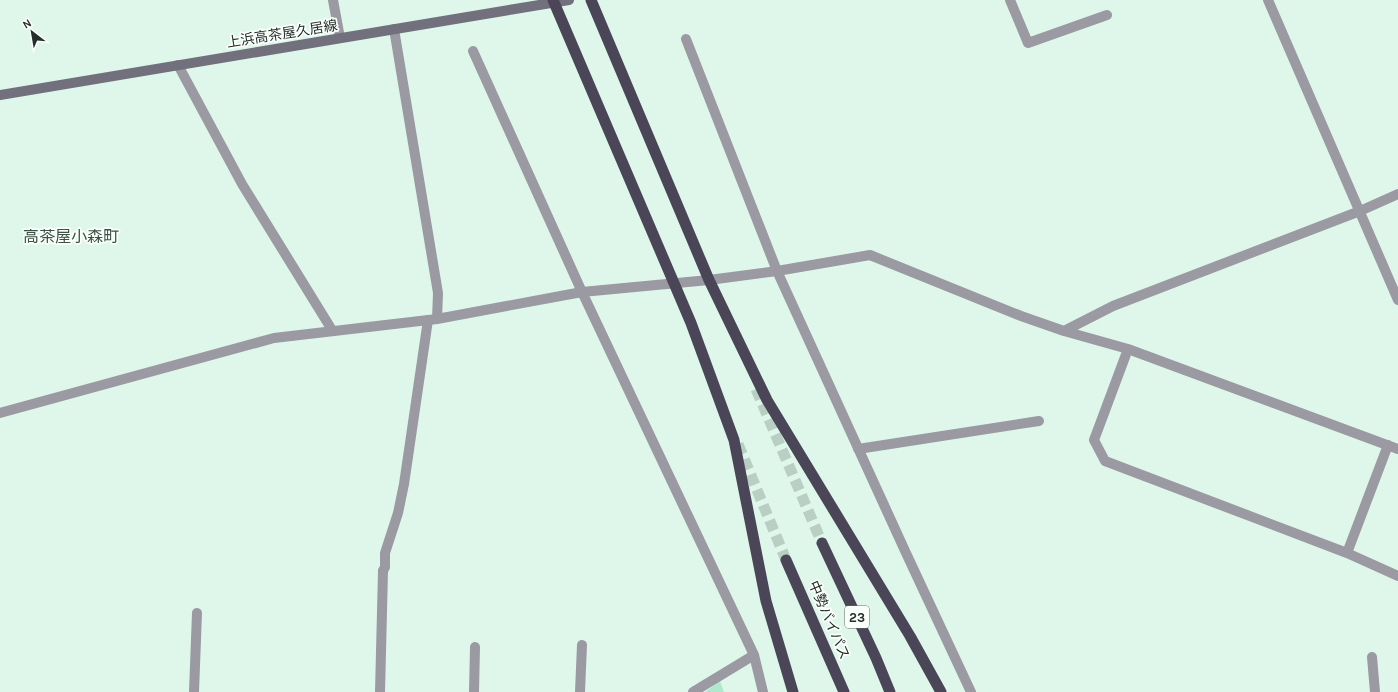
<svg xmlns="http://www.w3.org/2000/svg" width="1398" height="692" font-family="Karla,'Noto Sans JP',sans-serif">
  <rect width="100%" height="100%" fill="#def7ea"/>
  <path fill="#b0e8cd" d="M720 681 724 692H705Z"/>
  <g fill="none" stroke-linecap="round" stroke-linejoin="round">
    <path stroke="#b9cfc4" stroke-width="11" stroke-dasharray="11 5.5" stroke-linecap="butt" d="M756 389 822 543
      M738 444 786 560"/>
    <path stroke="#9b99a2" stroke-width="10" d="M178 65 242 184 332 330
      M383 571 385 567V553L398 513 404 484 428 320"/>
    <path stroke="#9b99a2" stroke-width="10" d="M333 0 340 38
      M1010 0 1028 43 1107 15
      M1268 0 1398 300
      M394 29 438 293 437 319
      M686 39 777 271 906 553 971 692
      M473 51 582 292 754 655 763 692
      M1064 331 1113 306 1360 211 1398 194
      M1128 349 1094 440 1105 461 1347 553 1398 576
      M0 413 274 338 437 319 582 292 709 280 777 271 870 255 1021 316 1064 331 1128 349 1398 449
      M858 449 1039 421
      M1347 553 1388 445
      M1372 657 1375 692
      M194 692 197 613
      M380 692 383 571
      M474 692 475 647
      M580 692 582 645
      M693 692 754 655"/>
    <path stroke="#72707d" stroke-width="10" d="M0 95 569 0"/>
    <path stroke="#4a4657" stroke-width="11" d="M553 0 691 323 734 440 766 601 793 692
      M591 0 709 280 767 400 910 636 941 692
      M822 543 876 658 890 692
      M786 560 844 692"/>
  </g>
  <g text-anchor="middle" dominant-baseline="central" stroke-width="3.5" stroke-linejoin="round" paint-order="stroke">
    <rect fill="#fafffc" stroke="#656d69" stroke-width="1" x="845" y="606" width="24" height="22" rx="3"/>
    <g font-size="13" font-weight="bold" fill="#252e2a">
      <text x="857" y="617">23</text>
    </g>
    <g font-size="14" fill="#252e2a" stroke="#fafffc">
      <text transform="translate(282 34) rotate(-9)">上浜高茶屋久居線</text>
      <text transform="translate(829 620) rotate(67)">中勢バイパス</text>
    </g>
    <g font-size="16" fill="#3c5147" stroke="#fafffc">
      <text x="71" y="236">高茶屋小森町</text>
    </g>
  </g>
  <g transform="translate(32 32) rotate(329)" stroke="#fafffc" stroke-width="3" paint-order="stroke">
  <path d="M0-3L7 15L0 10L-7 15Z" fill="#252e2a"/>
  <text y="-6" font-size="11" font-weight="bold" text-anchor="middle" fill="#252e2a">N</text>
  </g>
</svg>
